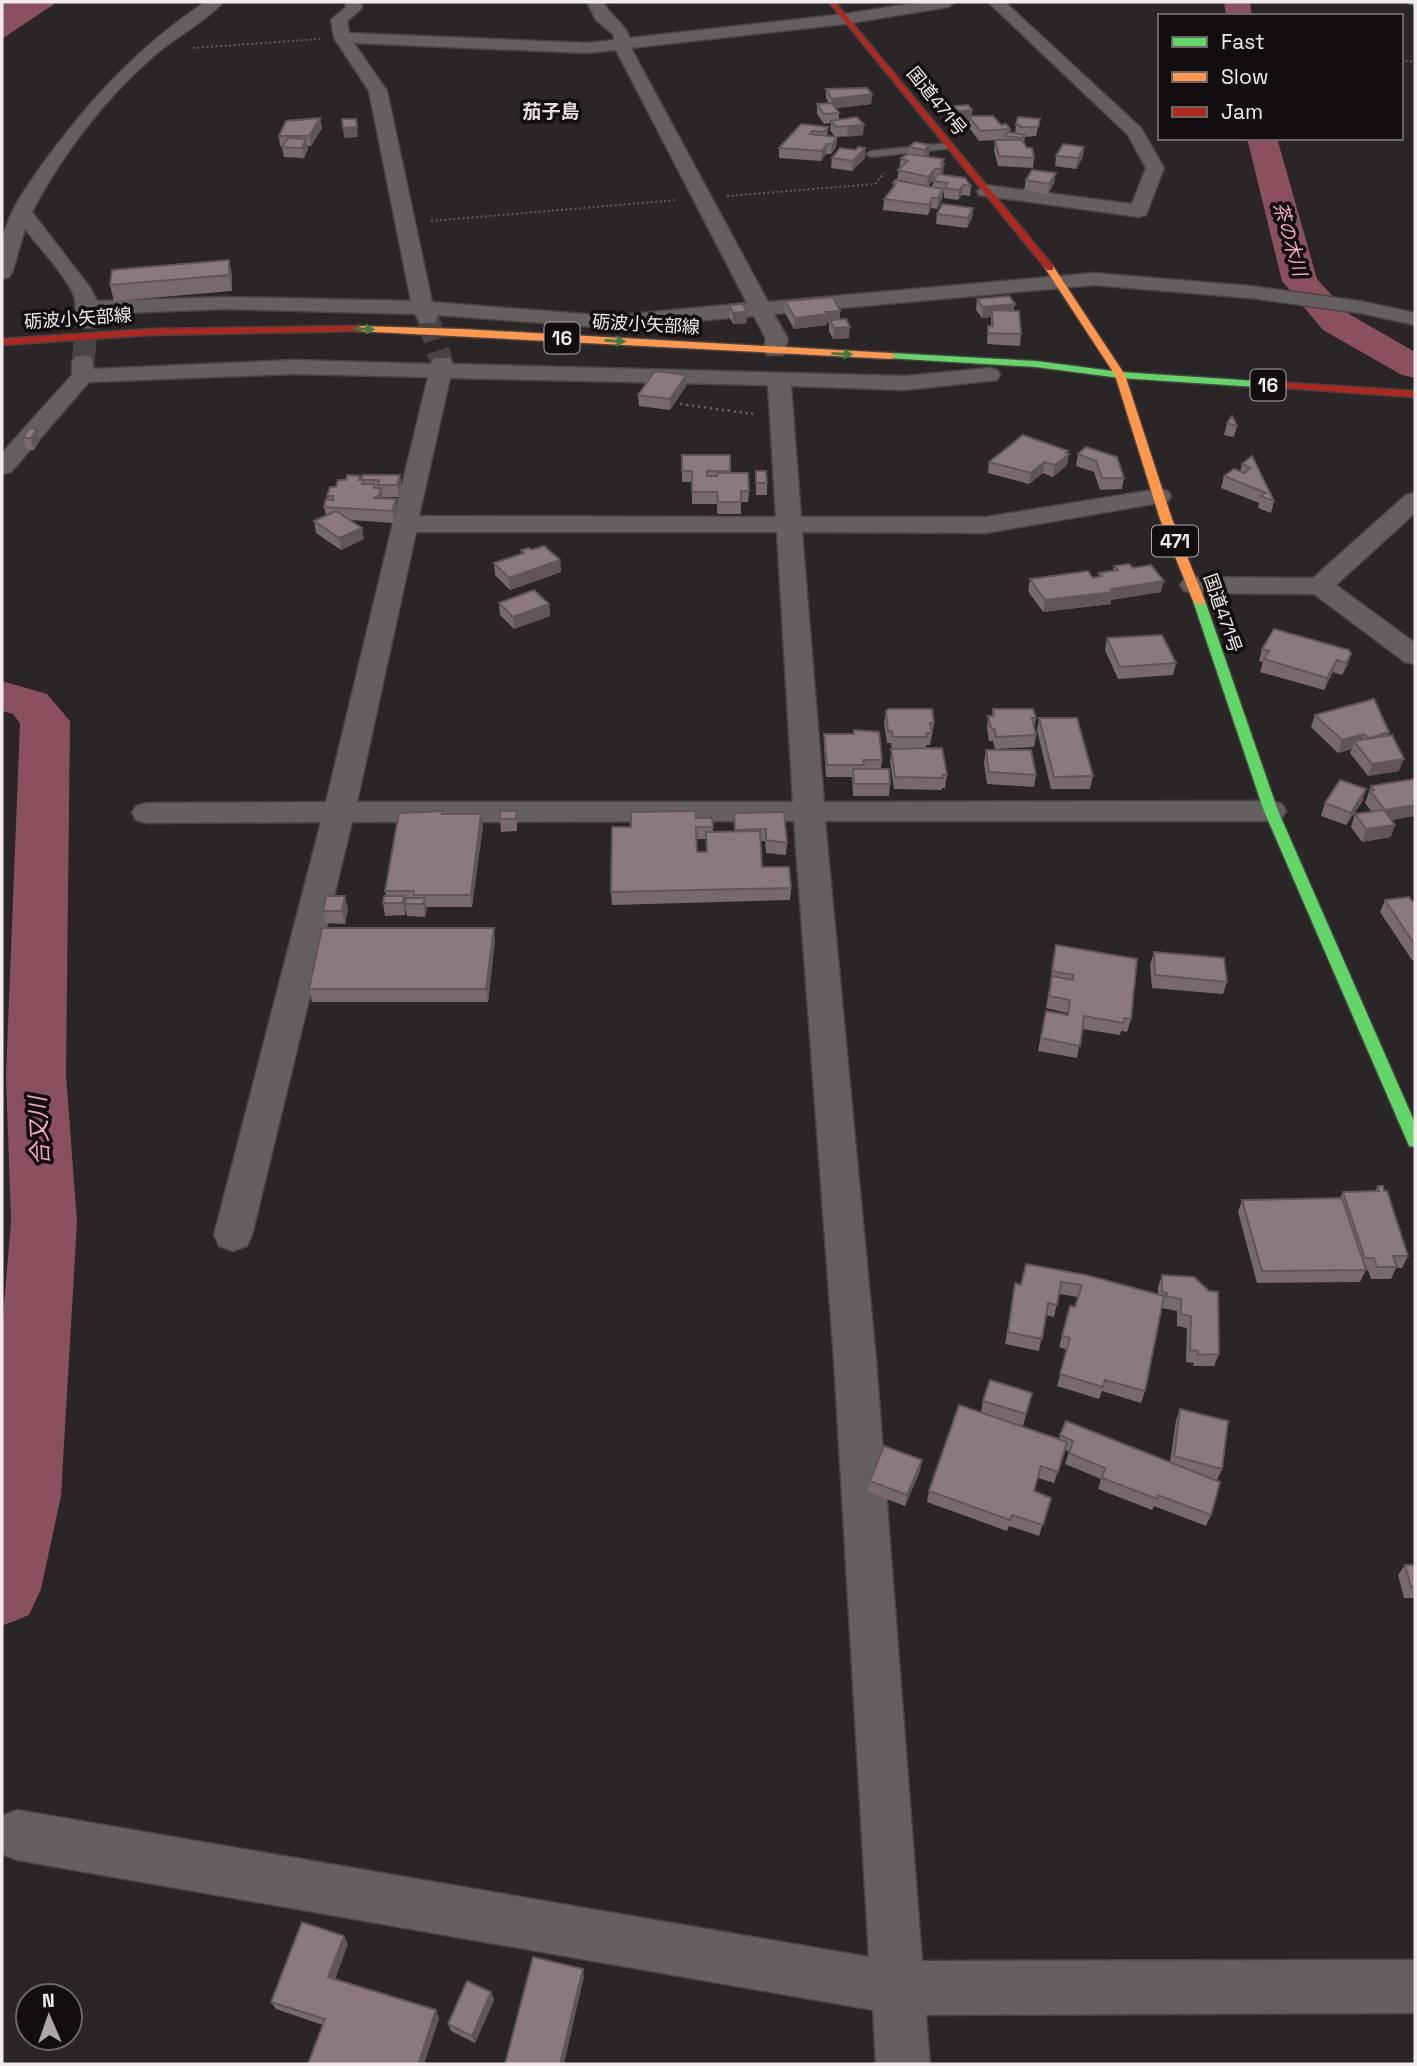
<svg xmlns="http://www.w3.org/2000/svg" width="1417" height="2066" font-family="'Space Grotesk','Noto Sans JP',sans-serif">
  <rect width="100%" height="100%" fill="#2a2526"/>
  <path fill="#8b505f" d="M2 2H57L2 39Z"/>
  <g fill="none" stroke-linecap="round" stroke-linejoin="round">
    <path fill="#8b505f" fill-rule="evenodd" d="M1224 2H1250L1252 16H1226Z
      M1247 138H1277L1317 279 1349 314 1415 352V378L1402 375 1323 330 1288 288 1282 281Z
      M2 681 47 694 70 721 66 1075 77 1222 61 1496 41 1589 29 1615 2 1626V1328L11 1222 6 1075 20 723 13 714 2 711Z"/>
    <path stroke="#484344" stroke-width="23" stroke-dasharray="23 11" stroke-linecap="butt" d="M428 318 442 363
      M83 362 87 323"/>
    <defs>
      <path id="lane" d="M949 143 954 146 952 148 871 157 866 154 871 151Z"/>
      <path id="street" d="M205 2H223C209 19 173 39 155 55 106 97 62 154 32 212L91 289 97 301 225 297 411 301 369 91 334 38 331 20 346 7 345 2H361L362 8 347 21 349 33 587 43 614 40 613 34 596 20 587 2H603C610 16 628 26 629 38L845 14 921 2H956L948 7 845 24 631 48 768 302 1094 273 1250 286 1360 301 1415 313V325L1360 313 1250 298 1094 285 774 314 788 339 783 355H767L764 350 766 339 754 316 610 328 437 315 436 323H420L415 314 225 309 98 314 95 328H79C73 319 78 306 74 296 67 277 38 246 25 229L12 273 9 277 2 279C2 266 0 250 3 237 10 208 30 182 47 158 95 94 139 47 205 2ZM354 43 587 53 616 50 747 303 610 316 432 302 387 91Z
        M988 2H1005L1141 128 1164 168 1146 215 1139 217 979 195 977 191 986 185 1132 204 1146 168 1128 135Z
        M83 355 91 357 94 369 294 360 431 364 434 358H450L453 364 905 376 989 368 997 370 1000 375 997 380 905 390 791 386 801 517H986L1159 489 1168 491 1171 496 1168 501 1159 503 986 533 802 532 824 802 1271 801 1282 804 1286 811 1282 818 1271 821H825L876 1360 922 1961 1415 1960V2013L926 2015 930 2064H876L873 2010 17 1860 2 1854V1816L17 1810 869 1957 834 1360 794 821 352 822 252 1235 247 1246 233 1251 219 1246 214 1235 321 822 147 823 136 820 132 813 136 806 147 803 326 802 428 377 294 374 89 382 11 472 2 474V453L72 375V362L75 357ZM450 378 768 385 776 517 419 516ZM416 532H777L793 802H357Z
        M1415 493V513L1336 585 1415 643V664L1405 662 1314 594 1193 593 1184 591 1180 585 1184 579 1193 577 1313 578 1406 495Z"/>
      <path id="fast" d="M1407 2H1415V5L1408 3Z
        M891 353 1036 361 1120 372 1273 382 1278 385 1273 388 1120 378 1036 367 887 358V354Z
        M1199 597 1205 601 1278 811 1415 1123V1147L1409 1146 1407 1141 1264 811 1193 601Z"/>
      <path id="slow" d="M1047 266H1053L1125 375 1172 519 1205 601 1203 604 1199 605 1193 601 1160 519 1115 375 1045 268Z
        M358 326 462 329 891 353 896 356 891 359 355 331 353 329Z"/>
      <path id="jam" d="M829 2H835L1053 266V270H1047Z
        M358 326 363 329 361 331 150 335 2 345V339L150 329Z
        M1273 382 1415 391V397L1269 387 1268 385Z"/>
    </defs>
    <use href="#lane" stroke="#484344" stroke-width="3"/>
    <use href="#street" stroke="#484344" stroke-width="3"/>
    <use href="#fast" stroke="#484344" stroke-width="3"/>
    <use href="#slow" stroke="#484344" stroke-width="3"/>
    <use href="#jam" stroke="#484344" stroke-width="3"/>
    <path stroke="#605c5d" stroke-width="2" stroke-dasharray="2 2.5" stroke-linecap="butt" d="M193 48 320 39
      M1401 60 1415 62
      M727 196 875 184 884 173
      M431 221 677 200"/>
    <path stroke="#605c5d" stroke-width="2.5" stroke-dasharray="2.5 3.5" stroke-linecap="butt" d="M680 404 753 414"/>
    <use href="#lane" fill="#646061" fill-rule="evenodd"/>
    <use href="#street" fill="#646061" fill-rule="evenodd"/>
    <use href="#fast" fill="#63d668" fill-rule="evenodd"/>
    <use href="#slow" fill="#ff974d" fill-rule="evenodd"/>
    <use href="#jam" fill="#b3261e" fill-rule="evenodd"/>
  </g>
  <path fill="#77696c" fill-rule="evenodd" d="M826 89 872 94 871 104 836 108 839 113V119L863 135 837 137 836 147 831 154H826L821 161 779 158V148L801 124 828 127 827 136 835 137 830 130 831 123 824 124 817 114V104L829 103 826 98Z
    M954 106 972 110 971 116 1001 125 1010 129V132L1015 133 1016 125 1040 119 1036 136 1025 137 1024 143 1034 158 1033 168 998 166 994 150 995 140 979 141 968 126 969 120 957 121 953 116Z
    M320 118 322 128 311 146H307L308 149 304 158 284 157 282 147 283 146H280L279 136Z
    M915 142 929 155 927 157 944 159 943 174 971 186 970 196 962 195 958 200 944 198V193L943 192 942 199 937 209 931 208 928 215 883 210 884 199 893 187V183L897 180 901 158 908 154 909 147ZM934 179 932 187 928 186Z
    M1084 147 1083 157 1076 169 1055 166 1056 156Z
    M865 148V158L852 171 831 168 832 158Z
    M1026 180 1054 183 1048 194 1024 190Z
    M973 208 972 218 967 228 936 224 937 214Z
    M229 260 232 276V291L114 301 110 285Z
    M977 299 1014 311 1021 334 1020 346 987 344 988 326H991V317L982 318 976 310Z
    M785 301 840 311V320L849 338 833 339 829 331V323H827V325L794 329 784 311Z
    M729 305 747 312V323L733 324 729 316Z
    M686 386 670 410 639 406 638 395Z
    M1227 423 1237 426 1234 437 1224 435Z
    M29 428 40 440 34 450H27L23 438Z
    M1086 447 1124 478 1122 489 1100 490 1094 472 1076 466 1078 454Z
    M1068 453 1067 465 1053 477 1043 473 1029 484 988 473 989 462Z
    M682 455H730V473L749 491 748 502H741V514H717V504H692V482H682Z
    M1252 456 1274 501 1271 513 1258 508 1259 503 1221 488 1224 476 1240 472 1242 464Z
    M756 471 767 483V495H756Z
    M363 475 402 486 399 497H382V498L396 499 398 510 394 523 350 520 364 539 341 550 316 533 314 521 326 516 324 507 328 499 327 496 336 487 346 480 360 476 361 480Z
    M521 550 560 560 561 572 510 590 495 575 494 563 522 554Z
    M1114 566 1133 568 1161 592 1111 600V604L1043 612 1028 591 1030 579 1099 577V573L1113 571Z
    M499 603 549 604 550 616 514 629 500 615Z
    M1107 638 1176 663 1173 675 1118 679 1105 650Z
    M1262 649 1351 654 1347 666 1342 675 1333 672 1324 690 1260 672 1263 662 1259 661Z
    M993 709 1036 718 1034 727 1036 735 1034 747 995 749 993 741H989L987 728 988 716H992Z
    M886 711 934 723 930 745H926V749L947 775 945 788H942V790L894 789 890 761 892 749 891 743H887L884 723Z
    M1315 715 1388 736 1399 771 1368 776 1350 753 1352 749 1338 753 1311 727Z
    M1039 718 1093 776 1090 789H1051L1037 730Z
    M854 730 882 760 881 769 890 784 889 796H853L852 777H826L824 746V734H853Z
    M986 750 1036 775 1034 787 987 784 984 763Z
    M1415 782V818L1414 816 1392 820 1391 837 1362 842 1351 827 1355 814 1372 812 1365 803 1371 786Z
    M1366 789 1362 802 1346 825 1321 816 1325 803Z
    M517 811V831L501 832 500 819Z
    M784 812 787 843 786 855 766 853 765 841H760L762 867 791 888 790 900 612 905 611 892 631 827 696 818H712L713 831H734V813ZM697 839H706L707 852H697Z
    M443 814 483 826 472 907H426L425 917 407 916 406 910 405 915 385 916 383 903 386 896 385 891Z
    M1385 900 1415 901V960H1412L1380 912Z
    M348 908 345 924 326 923 323 911Z
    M495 940 488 1002H312L309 989Z
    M1056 945 1131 1019 1127 1032 1121 1031 1120 1035 1082 1029 1077 1058 1038 1051 1046 1011 1067 1014V1013L1046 1008Z
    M1154 952 1227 982 1223 994 1152 988 1150 965Z
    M1378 1186 1408 1256 1402 1268H1396L1391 1279H1371L1368 1270H1366L1360 1282 1257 1283 1238 1212 1242 1200 1340 1198 1343 1192 1375 1191Z
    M1026 1264 1158 1295V1287L1162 1275 1194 1277 1219 1354 1214 1366H1193L1194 1363 1186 1362 1187 1328 1177 1326V1311L1162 1308 1145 1391 1141 1403 1102 1391 1099 1399 1057 1386 1067 1350 1059 1347 1070 1306 1075 1307 1078 1297 1059 1294 1054 1317 1046 1315 1039 1351 1005 1344 1015 1283 1021 1285Z
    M1032 1393 1023 1426 994 1416 1059 1439 1066 1421 1170 1462 1176 1420 1180 1409 1222 1469 1217 1480 1210 1478 1211 1515 1206 1526 1154 1506 1152 1510 1098 1489 1101 1479 1065 1464 1069 1452 1065 1450 1054 1483 1038 1478 1034 1491 1051 1498 1039 1536 1009 1526 1007 1531 927 1502 929 1491 981 1412 983 1401Z
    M920 1471 905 1506 868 1492 870 1481Z
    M1405 1565H1415V1598H1404L1398 1575Z
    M348 1944 335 1979 439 2018 424 2064 323 2025 276 2009 271 2002Z
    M491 1992 494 2000 475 2043 451 2031 448 2024Z"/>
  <path fill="#615558" d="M872 94 871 104 832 109V99Z
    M972 110 971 119 969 116V120L957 121 958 111Z
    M320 118 322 128 311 146 309 136Z
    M864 125 863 135 847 137 848 127Z
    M357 127 358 137 344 138 343 128Z
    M837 137 836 147 831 154 832 144Z
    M306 139 308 149 304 158 302 148Z
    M827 144 826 154 821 161 822 151Z
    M930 145 929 155 923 160 924 150Z
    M1084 147 1083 157 1076 169 1078 158Z
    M865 148V158L852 171 853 161Z
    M944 159 943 174 939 179 941 164Z
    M935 169 934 179 927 187 928 177Z
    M1056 173 1054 183 1048 194 1049 184Z
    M963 185 962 195 958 200 959 190Z
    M943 189 942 199 937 209 938 198Z
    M932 198 931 208 928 215 929 205Z
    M973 208 972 218 967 228 968 218Z
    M229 260 232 276V291L229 275Z
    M1015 304 1013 315 992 310 991 317 982 318 983 307Z
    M840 311V322L830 320 829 323H827V325L794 329 795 318Z
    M747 312V323L733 324V313Z
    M850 327 849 338 833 339 834 328Z
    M686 375V386L670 410V399Z
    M37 429 40 440 34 450 31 438Z
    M1068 451 1067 455 1069 454 1067 465 1053 477 1055 465Z
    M1044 462 1043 473 1029 484 1031 473Z
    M400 475 402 486 399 497 397 485Z
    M374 484 376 496 381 488 383 500 373 498Z
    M396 499 398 510 394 523 392 511Z
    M362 528 364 539 341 550 339 538Z
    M560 560 561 572 510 590 509 578Z
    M1164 581 1161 592 1111 600V604L1043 612 1045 600Z
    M549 604 550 616 514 629 513 617Z
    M1351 654 1347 666 1342 675 1346 663Z
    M1337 660 1333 672 1324 690 1327 678Z
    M1389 732 1385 745 1365 750 1369 738Z
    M1364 734 1360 746 1354 741 1352 749 1338 753 1342 740Z
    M1404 759 1399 771 1368 776 1372 764Z
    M1366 789 1362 802 1346 825 1351 813Z
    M1415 805V812L1414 816 1380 822 1385 810Z
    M481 814 483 826 472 907 471 895Z
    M1395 825 1391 837 1362 842 1366 829Z
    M345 896 348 908 345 924 342 911Z
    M404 896 406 910 405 915 403 903Z
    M425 898 427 910 425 917 423 904Z
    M494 928 495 940 488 1002 486 989Z
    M922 1460 920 1471 905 1506 907 1495Z
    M344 1936 348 1944 333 1985 328 1977Z
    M583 1969 584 1977 564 2064H560Z
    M491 1992 494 2000 475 2043 472 2036Z
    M436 2010 439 2018 424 2064 419 2062Z"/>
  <path fill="#8a7a7d" stroke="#615558" stroke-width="2" d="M867 88 872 94 832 99 826 89Z
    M832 103 839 113 824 114 817 104Z
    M968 105 972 110 958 111 954 106Z
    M969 116H993L1001 125 1006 124 1010 129 980 131Z
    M857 117 864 125 836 127 831 121Z
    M1018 117 1040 119 1038 127H1020V125H1016Z
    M320 118 309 136H279L286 121Z
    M342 119H356L357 127 343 128Z
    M801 124 828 127 824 132 812 131 810 134 837 137 832 144H827L822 151 779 148Z
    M1008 132 1025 135 1022 138 1005 136Z
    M288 138 306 139 302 148 282 147Z
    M995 140H1022L1027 148H1032L1034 158 999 156Z
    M915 142 930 145 924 150 909 147Z
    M1063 144 1084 147 1078 158 1056 156Z
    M858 147 865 148 853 161 832 158 840 148 856 150Z
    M908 154 944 159 941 164H944L940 169H935L928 177 898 170 908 161 901 158Z
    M1032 170 1056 173 1049 184 1026 180Z
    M938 174 965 178 971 186 963 185 959 190 945 188 948 183 933 181Z
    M895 180 943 189 938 198H932L929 205 884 199 896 184 893 183Z
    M942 204 973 208 968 218 937 214Z
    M229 260V275L110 285 112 270Z
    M1009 296 1015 304 983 307 977 299Z
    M833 297 840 311 826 312 828 314 795 318 785 301Z
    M743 304 747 312 733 313 729 305Z
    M992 310 1019 311 1021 334 988 333V326H993Z
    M846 319 850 327 834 328 830 320Z
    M655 371 686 375 670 399 638 395Z
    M1232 416 1237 426 1227 423Z
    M29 428 37 429 31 438H23Z
    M1023 435 1068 451 1066 453 1069 454 1055 465 1044 462 1031 473 989 462Z
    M1086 447 1117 457 1124 478H1102L1096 461 1078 454Z
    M682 455H730V471H707V476H717V473H748L749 491H741V502H718L717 492H692V471H682Z
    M1252 456 1274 501 1261 496 1266 493 1224 476 1234 469 1244 473 1251 468 1242 464Z
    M756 471H766L767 483H756Z
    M347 475 360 476 359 480H364L362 484H374V488H381L379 496 373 498 396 499 392 511 324 507 326 499 333 500V496H327L330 487H336L338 480H346Z
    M363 475H400L397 485H378L379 480H361Z
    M336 511 362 528 339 538 314 521Z
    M544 546 560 560 509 578 494 563 524 553 521 550 529 548 532 550Z
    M1129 564 1133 568 1151 565 1164 581 1111 589 1113 592 1045 600 1030 579 1088 571 1093 578 1102 576 1099 573 1118 570 1114 566Z
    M534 590 549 604 513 617 499 603Z
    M1274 629 1349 650 1351 654 1346 663 1337 660 1327 678 1264 659 1269 651 1262 649Z
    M1162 635 1176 663 1120 667 1107 638Z
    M1374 699 1389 732 1369 738 1364 734 1342 740 1315 715Z
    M888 709H932L934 723H930L932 733H926L927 737H893L892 731H888L886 711Z
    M993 709H1033L1036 718H1032L1036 735 996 737 995 729 991 728 988 716H994Z
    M1039 718H1077L1093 776 1054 777Z
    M854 730 879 732 882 760H863L864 765H827L824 734H854Z
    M1392 735 1404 759 1372 764 1354 741Z
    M942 748 947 775H943V778L895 777 891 749Z
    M986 750H1031L1036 775 989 772Z
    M853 769H889L890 784H854Z
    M1414 779 1415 782V805L1385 810 1370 791 1374 790 1371 786Z
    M1340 780 1366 789 1351 813 1325 803Z
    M1384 810 1395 825 1366 829 1355 814Z
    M443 811 442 814H481L471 895H414V891H385L399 813Z
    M500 811H517L516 819H500Z
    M696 811V818H712L713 827H696L697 852H707L706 832 760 831 762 867H789L791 888 611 892 612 827H631V812Z
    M784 812 787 843 766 840V829L735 830 734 813Z
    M326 896H345L342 911H323Z
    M384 896H404L403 903H383Z
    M1409 897 1412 901H1415V945L1385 900Z
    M406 898H425L423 904H405Z
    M322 928H494L486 989H309Z
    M1056 945 1137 959 1131 1019 1124 1018 1123 1023 1084 1016 1080 1046 1041 1038 1046 1011 1068 1015 1070 1000 1049 996 1052 976 1073 980V975L1052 971Z
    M1154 952 1224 958 1227 982 1155 975Z
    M1378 1186H1383L1384 1191H1387L1408 1256H1393L1397 1267H1377L1374 1258H1365L1343 1192 1379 1191Z
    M1342 1198 1366 1270 1262 1271 1242 1200Z
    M1026 1264 1086 1275 1164 1296 1145 1391 1105 1380 1103 1387 1060 1374 1070 1338 1062 1336 1070 1306 1075 1307 1082 1285 1061 1282 1057 1305 1048 1303 1042 1339 1008 1332 1015 1283 1021 1285Z
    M1162 1275 1194 1277 1209 1291 1218 1292 1219 1354 1198 1355V1351L1190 1350 1191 1316 1181 1314V1299L1166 1296 1167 1293 1162 1292Z
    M990 1380 1032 1393 1026 1414 983 1401Z
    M959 1405 1067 1442 1058 1472 1041 1466 1034 1491 1051 1498 1043 1525 1012 1515 1010 1520 929 1491Z
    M1180 1409 1228 1421 1222 1469 1174 1456Z
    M1066 1421 1220 1482 1211 1515 1158 1495 1157 1499 1102 1478 1105 1468 1069 1453 1073 1441 1060 1435Z
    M884 1446 922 1460 907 1495 870 1481Z
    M1405 1565H1415V1587H1411Z
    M302 1922 344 1936 328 1977 436 2010 419 2062 426 2064H308L325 2019 271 2002Z
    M533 1957 583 1969 560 2064H505Z
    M467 1981 491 1992 472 2036 448 2024Z"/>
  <defs><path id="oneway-solid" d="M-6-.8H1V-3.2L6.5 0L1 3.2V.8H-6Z" transform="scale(1.75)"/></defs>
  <g fill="#3f7c40">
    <use href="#oneway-solid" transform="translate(364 329) rotate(2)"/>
    <use href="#oneway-solid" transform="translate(615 341) rotate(3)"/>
    <use href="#oneway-solid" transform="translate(842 354) rotate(3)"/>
  </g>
  <g text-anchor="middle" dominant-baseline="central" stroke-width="7" stroke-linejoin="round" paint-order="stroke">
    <g font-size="18" fill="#f2ebec" stroke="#120e0f">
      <text transform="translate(937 101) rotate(51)">国道471号</text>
      <text transform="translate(78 318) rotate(-4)">砺波小矢部線</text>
      <text transform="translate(646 324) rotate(3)">砺波小矢部線</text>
      <text transform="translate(1223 613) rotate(71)">国道471号</text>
    </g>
    <g font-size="19" font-weight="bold" fill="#eadde0" stroke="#120e0f">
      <text x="551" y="111">茄子島</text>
    </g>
    <g font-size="19" font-style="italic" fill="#f6a8ba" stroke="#120e0f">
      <text transform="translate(1290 239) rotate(74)">茶の木川</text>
    </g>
    <g fill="#120e0f" stroke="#afa9aa" stroke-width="2">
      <rect x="544.5" y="322.5" width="35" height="31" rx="5"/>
      <rect x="1250.5" y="369.5" width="35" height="31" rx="5"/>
      <rect x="1152" y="525.5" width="46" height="31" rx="5"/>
    </g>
    <g font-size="19" font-weight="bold" fill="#f2ebec">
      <text x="562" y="338">16</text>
      <text x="1268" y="385">16</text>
      <text x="1175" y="541">471</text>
    </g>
    <g font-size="23" font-style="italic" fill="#f6a8ba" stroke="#120e0f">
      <text transform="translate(39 1131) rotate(-93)">合又川</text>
    </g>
  </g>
  <rect width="1417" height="2066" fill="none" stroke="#f2ebec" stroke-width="7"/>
  <rect x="1158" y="14" width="245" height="126" fill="#120e0f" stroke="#6c6667" stroke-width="2"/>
  <rect x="1172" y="37" width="35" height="10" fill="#63d668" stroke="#6c6667" stroke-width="2"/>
  <text x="1221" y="49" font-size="21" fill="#f2ebec">Fast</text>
  <rect x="1172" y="72" width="35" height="10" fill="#ff974d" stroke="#6c6667" stroke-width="2"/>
  <text x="1221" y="84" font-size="21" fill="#f2ebec">Slow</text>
  <rect x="1172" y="107" width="35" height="10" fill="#b3261e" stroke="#6c6667" stroke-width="2"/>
  <text x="1221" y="119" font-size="21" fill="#f2ebec">Jam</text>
  <g transform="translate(49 2017) rotate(358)"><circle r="33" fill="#120e0f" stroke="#6c6667" stroke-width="2"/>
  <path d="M0-5L12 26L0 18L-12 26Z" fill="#aca6a7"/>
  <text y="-10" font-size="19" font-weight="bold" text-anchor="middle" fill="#f2ebec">N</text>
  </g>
</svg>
